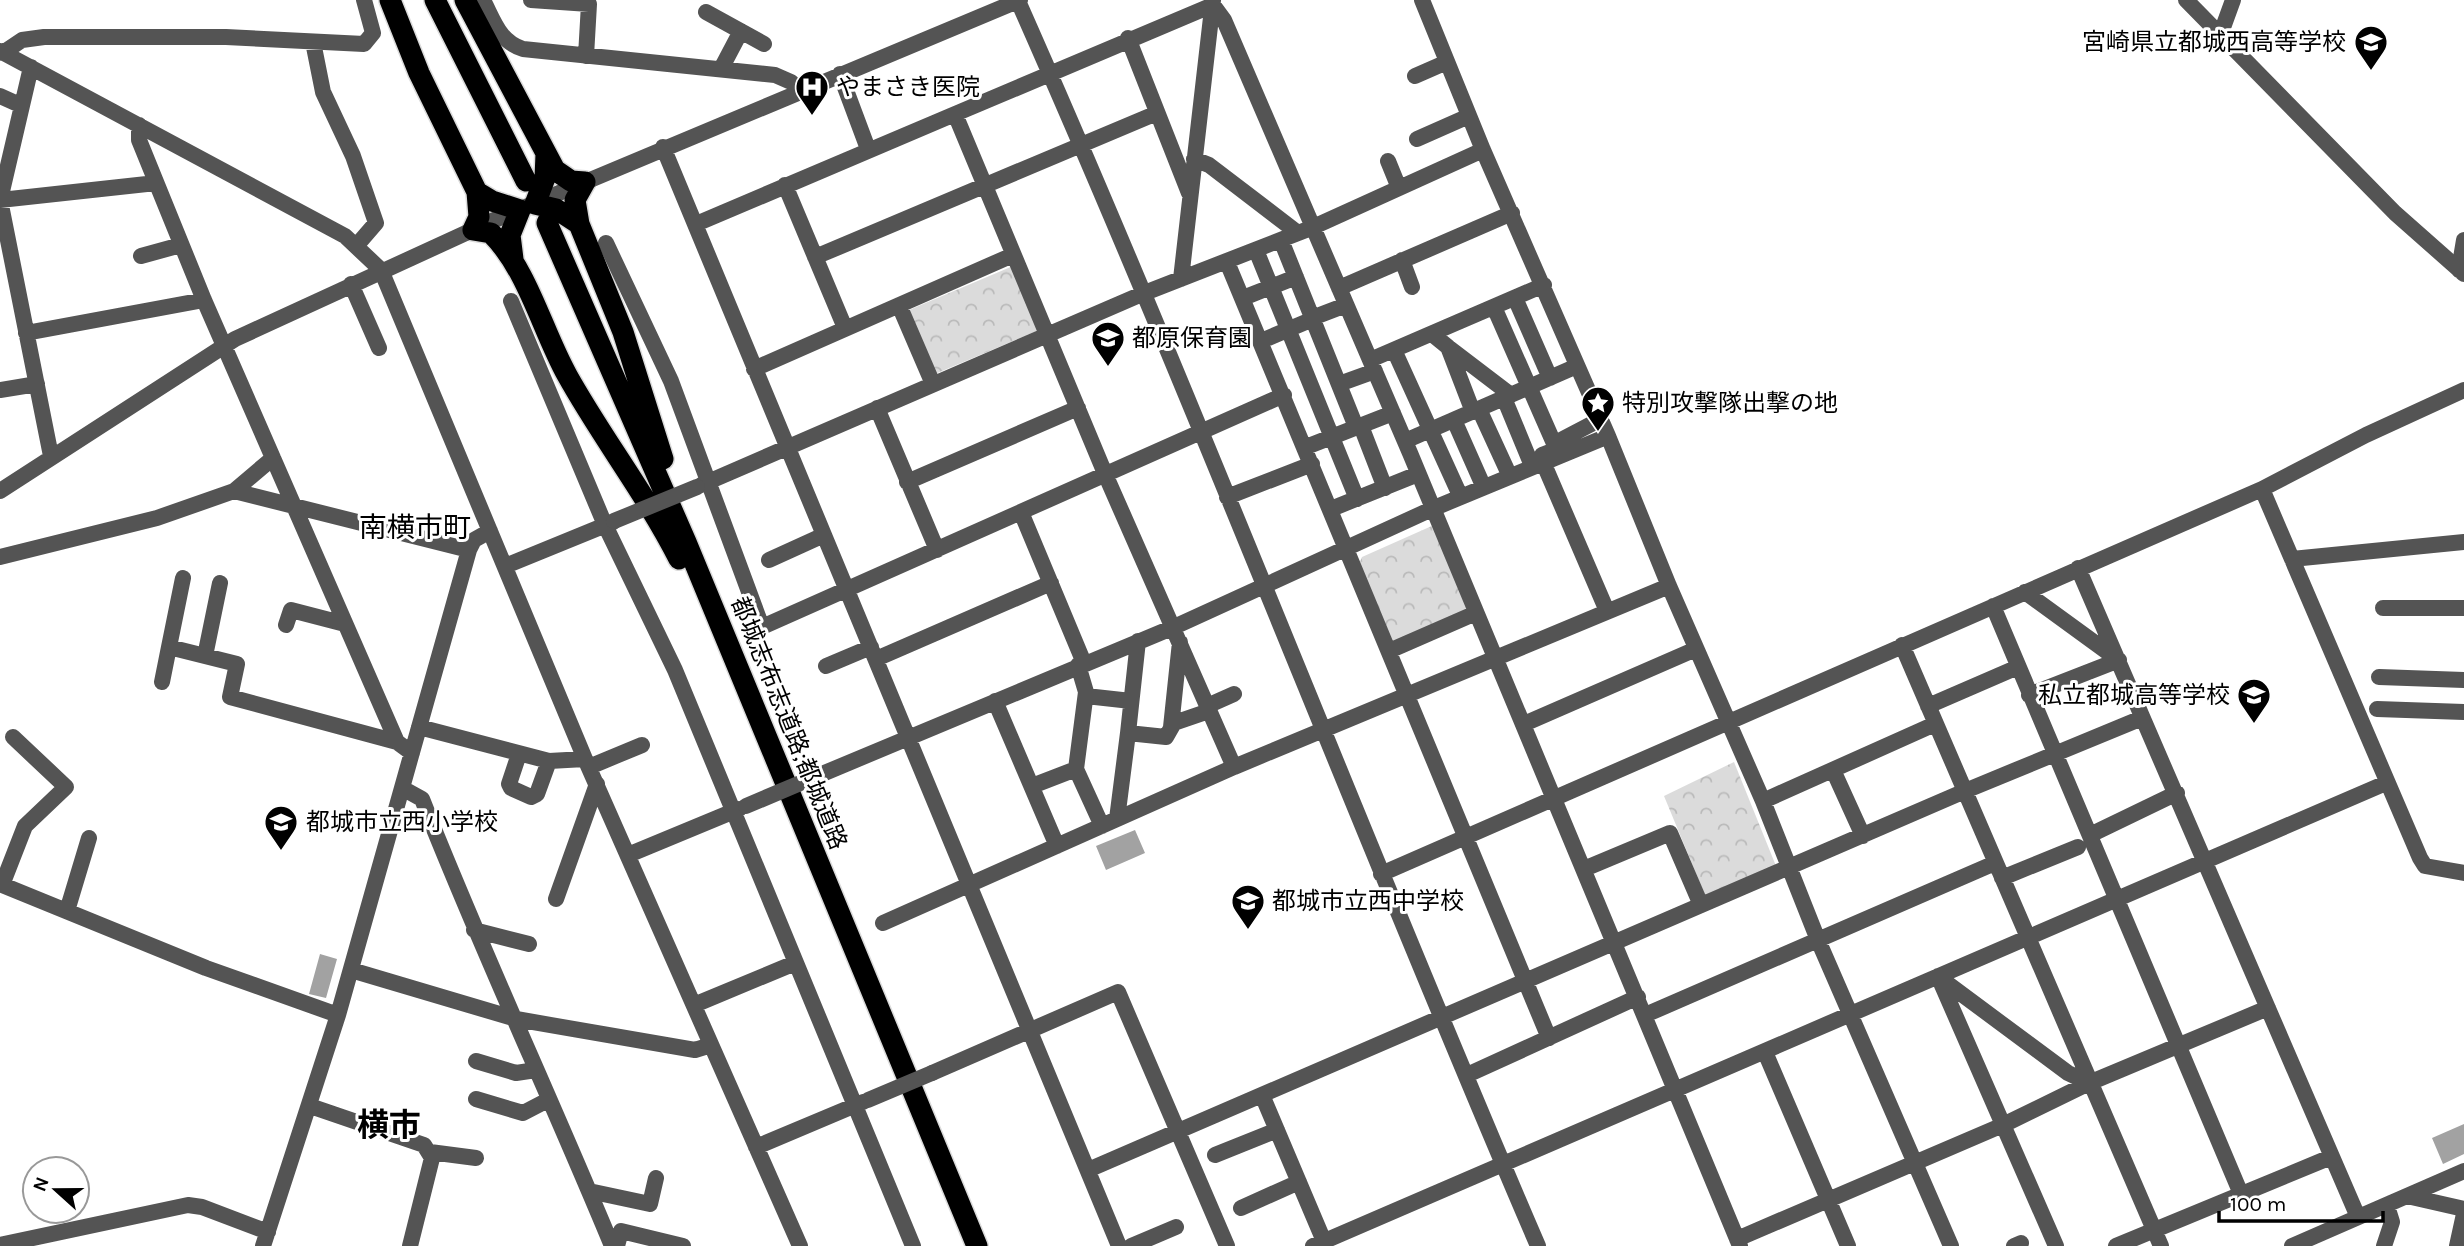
<svg xmlns="http://www.w3.org/2000/svg" width="2464" height="1246" font-family="Karla,'Noto Sans JP',sans-serif">
  <defs>
    <pattern id="park-crowns" width="20" height="18" patternUnits="userSpaceOnUse" patternTransform="scale(1.75)"><rect width="20" height="18" fill="#dbdbdb"/><path d="M2 6a3 3 0 1 1 6 0M12 15a3 3 0 1 1 6 0" fill="none" stroke="#bababa"/></pattern>
  </defs>
  <rect width="100%" height="100%" fill="#fff"/>
  <path fill="url(#park-crowns)" d="M1013 266 1039 330 935 374 909 310Z
    M1434 525 1472 612 1394 647 1359 564 1362 557Z
    M1734 762 1776 866 1705 895 1664 796Z"/>
  <path fill="#a2a2a2" d="M1135 830 1145 853 1106 870 1096 846Z
    M320 954 337 959 326 998 309 994Z
    M2464 1124V1154L2443 1164 2432 1138Z"/>
  <g fill="none" stroke-linecap="round" stroke-linejoin="round">
    <defs>
      <path id="highway" d="M390 0 419 73 477 192 479 217 473 230 491 233C528 270 542 330 567 375 602 438 646 494 679 559
        M435 0 526 181
        M465 0 555 170 571 181 585 182
        M546 154 545 178 535 204 556 209 579 224
        M585 182 575 200 579 224 623 332 663 459
        M477 192 492 201 520 210 510 235 513 259
        M547 223 686 542 977 1246"/>
    </defs>
    <use href="#highway" stroke="#dbdbdb" stroke-width="24"/>
    <path stroke="#545454" stroke-width="16" d="M483 0C494 21 499 41 523 49L775 75 791 82 798 91
      M531 0 589 4 586 56
      M1422 0 1483 150 1608 436 1669 586 1763 801 1818 940 1951 1246
      M2186 0 2395 213 2464 274
      M1018 1C1200 412 1360 833 1538 1246
      M1213 5 1224 20 1410 453 1740 1246
      M1213 5 955 114 1106 476 1234 767
      M706 12 764 44
      M2221 33 2233 0
      M1128 38 1189 193
      M313 42 323 92 353 156 376 223 357 245
      M0 51 345 236 381 270 585 759 800 1246
      M3 53 22 40 44 37H226L364 44 373 33 364 0
      M31 67 0 200 51 456
      M721 69 741 31
      M840 74 868 149
      M1415 76 1447 62
      M0 96 20 105
      M139 125V140L204 300 397 742 412 753
      M1417 139 1469 116
      M663 147 1119 1246
      M1194 159 1209 165 1298 233
      M1388 161 1399 188
      M785 185 845 328
      M0 200 156 183
      M696 224 955 114
      M1281 240 1356 427
      M606 243 671 381 762 627 1284 395
      M1256 250 1357 499
      M141 256 181 245
      M815 257 1157 113
      M1402 260 1412 287
      M1227 262 1549 1038
      M2459 270 2464 240
      M1181 279 1213 0
      M351 284 379 348
      M1339 288 1512 213
      M1243 298 1296 277
      M1515 298 1550 378
      M511 301 605 525 675 670 913 1246
      M899 305 933 384
      M1494 307 1556 448
      M1312 318 1346 305
      M26 333 204 300
      M1432 334 1448 347 1473 412
      M1261 341 1313 319
      M1448 347 1511 395
      M1394 350 1458 491
      M1370 360 1544 285
      M754 369 1013 255
      M1339 384 1375 371
      M0 390 37 384
      M1504 398 1530 461
      M877 408 937 550
      M1479 409 1507 470
      M1454 420 1481 481
      M1361 426 1385 488
      M1405 441 1577 366
      M1306 447 1393 413
      M1542 455 1555 450 1559 441 1601 419
      M1543 462 1607 611
      M907 482 1078 408
      M701 485 1142 294 1311 228 1483 150
      M2262 489 2420 858 2425 866 2464 873
      M0 491 235 339 492 221 1020 0
      M234 491 469 550
      M1227 497 1312 464
      M1331 509 1418 474
      M1021 512 1084 663
      M0 557 157 518 234 491 273 458
      M2292 559 2464 542
      M769 560 824 535
      M505 566 613 522
      M2078 568 2358 1217
      M183 578 169 647 237 664 230 697 397 742
      M2025 592 2117 659
      M1993 606 2241 1194
      M2383 608H2464
      M286 625 291 610 345 624
      M1138 641 1128 733 1166 737 1174 723 1209 711
      M1902 645 2161 1246
      M1389 651 1476 613
      M205 656 220 583
      M876 659 1051 583
      M826 666 871 647
      M2379 677 2464 680
      M162 682 169 647
      M2029 695 2119 660
      M1086 696 1131 701
      M995 701 1057 846
      M1207 706 1234 694
      M1928 706 2018 667
      M2377 709 2464 712
      M1524 724 1696 649
      M419 727 549 761 585 759
      M1171 727 1180 642
      M519 754 509 784 511 788 531 797 537 794 549 761
      M589 767 642 745
      M1076 769 1086 692 1078 665
      M1833 770 1863 836
      M810 779 1174 627 1432 509 1608 436
      M1032 786 1076 769 1102 826
      M402 788 422 799C481 949 550 1096 612 1246
      M1763 801 1935 724
      M1117 819 1128 733
      M2090 835 2177 793
      M628 855 739 809
      M1584 869 1670 833 1701 905
      M1381 874 2262 489 2366 435 2464 390
      M2002 878 2078 847
      M0 884 206 968 338 1015
      M2 885 25 826 66 787 13 737
      M556 899 597 784
      M67 911 89 838
      M883 923 1234 767 1669 586
      M474 930 529 944
      M351 970 516 1019 695 1050 711 1045
      M1938 976 2056 1246
      M1940 978 2068 1073 2089 1083
      M694 1005 795 963
      M1645 1015 1995 863
      M1765 1052 1848 1246
      M476 1061 516 1073 536 1070
      M932 1073 1118 992 1227 1246
      M1467 1075 1638 997
      M1262 1095 1326 1246
      M476 1099 523 1113 548 1100
      M310 1106 424 1145 432 1158 410 1246
      M756 1147 863 1102
      M430 1152 476 1158
      M1215 1155 1277 1130
      M1088 1170 1965 791 2142 718
      M589 1191 650 1204 656 1178
      M2407 1196 2464 1209
      M1241 1208 1299 1182
      M1737 1239 2003 1125 2089 1083 2268 1008
      M0 1245 188 1205 202 1207 268 1232
      M263 1246 338 1015 469 550 474 540 490 531
      M617 1246 621 1231 683 1246
      M1131 1246 1176 1227
      M1313 1246 2386 783
      M2014 1246 2021 1243
      M2116 1246 2331 1157
      M2292 1246 2464 1171
      M2384 1246 2392 1222 2387 1206
      M2457 1246 2464 1214"/>
    <use href="#highway" stroke="#000" stroke-width="21"/>
    <path stroke="#545454" stroke-width="16" d="M614 521 697 487
      M746 806 810 779
      M868 1100 932 1073"/>
  </g>
  <defs>
    <symbol id="school-pin" viewBox="-11 -11 22 30"><path d="M0 17L-7.5 6A9.5 9.5 0 1 1 7.5 6Z" fill="#000" stroke="#fff"/><path d="M0-5L7-2L0 1L-7-2ZM-4 1L0 2.5L4 1V4Q0 6-4 4Z" fill="#fff"/></symbol>
    <symbol id="hospital-pin" viewBox="-11 -11 22 30"><path d="M0 17L-7.5 6A9.5 9.5 0 1 1 7.5 6Z" fill="#000" stroke="#fff"/><path d="M-5-5h3v3.5h4V-5h3V5h-3V1.5h-4V5h-3Z" fill="#fff"/></symbol>
    <symbol id="sight-pin" viewBox="-11 -11 22 30"><path d="M0 17L-7.5 6A9.5 9.5 0 1 1 7.5 6Z" fill="#000" stroke="#fff"/><path d="M0-6L1.8-2.2L6-1.7L2.9 1.2L3.7 5.4L0 3.3L-3.7 5.4L-2.9 1.2L-6-1.7L-1.8-2.2Z" fill="#fff"/></symbol>
  </defs>
  <g fill-rule="evenodd">
    <use href="#school-pin" x="2352" y="23" width="38" height="52"/>
    <use href="#hospital-pin" x="793" y="68" width="38" height="52"/>
    <use href="#school-pin" x="1089" y="319" width="38" height="52"/>
    <use href="#sight-pin" x="1579" y="384" width="38" height="52"/>
    <use href="#school-pin" x="2235" y="676" width="38" height="52"/>
    <use href="#school-pin" x="262" y="803" width="38" height="52"/>
    <use href="#school-pin" x="1229" y="882" width="38" height="52"/>
  </g>
  <g text-anchor="middle" dominant-baseline="central" stroke-width="6" stroke-linejoin="round" paint-order="stroke">
    <g font-size="24" fill="#000" stroke="#fff" text-anchor="start">
      <text x="2346" y="42" text-anchor="end">宮崎県立都城西高等学校</text>
      <text x="836" y="87">やまさき医院</text>
      <text x="1132" y="338">都原保育園</text>
      <text x="1622" y="403">特別攻撃隊出撃の地</text>
      <text x="2230" y="695" text-anchor="end">私立都城高等学校</text>
      <text x="306" y="822">都城市立西小学校</text>
      <text x="1272" y="901">都城市立西中学校</text>
    </g>
    <g font-size="24" fill="#000" stroke="#fff">
      <text transform="translate(789 723) rotate(68)">都城志布志道路;都城道路</text>
    </g>
    <g font-size="28" fill="#000" stroke="#fff">
      <text x="415" y="527">南横市町</text>
    </g>
    <g font-size="32" font-weight="bold" fill="#000" stroke="#fff">
      <text x="389" y="1125">横市</text>
    </g>
  </g>
  <g transform="translate(56 1190) rotate(291)"><circle r="33" fill="#ffffff" stroke="#999999" stroke-width="2"/>
  <path d="M0-5L12 26L0 18L-12 26Z" fill="#000000"/>
  <text y="-10" font-size="19" font-weight="bold" text-anchor="middle" fill="#000000">N</text>
  </g>
  <path d="M2219 1211v10h164v-10" fill="none" stroke="#000000" stroke-width="3.5"/>
  <text x="2230" y="1211" font-size="21" fill="#000000" stroke="#ffffff" stroke-width="5" paint-order="stroke">100 m</text>
</svg>
